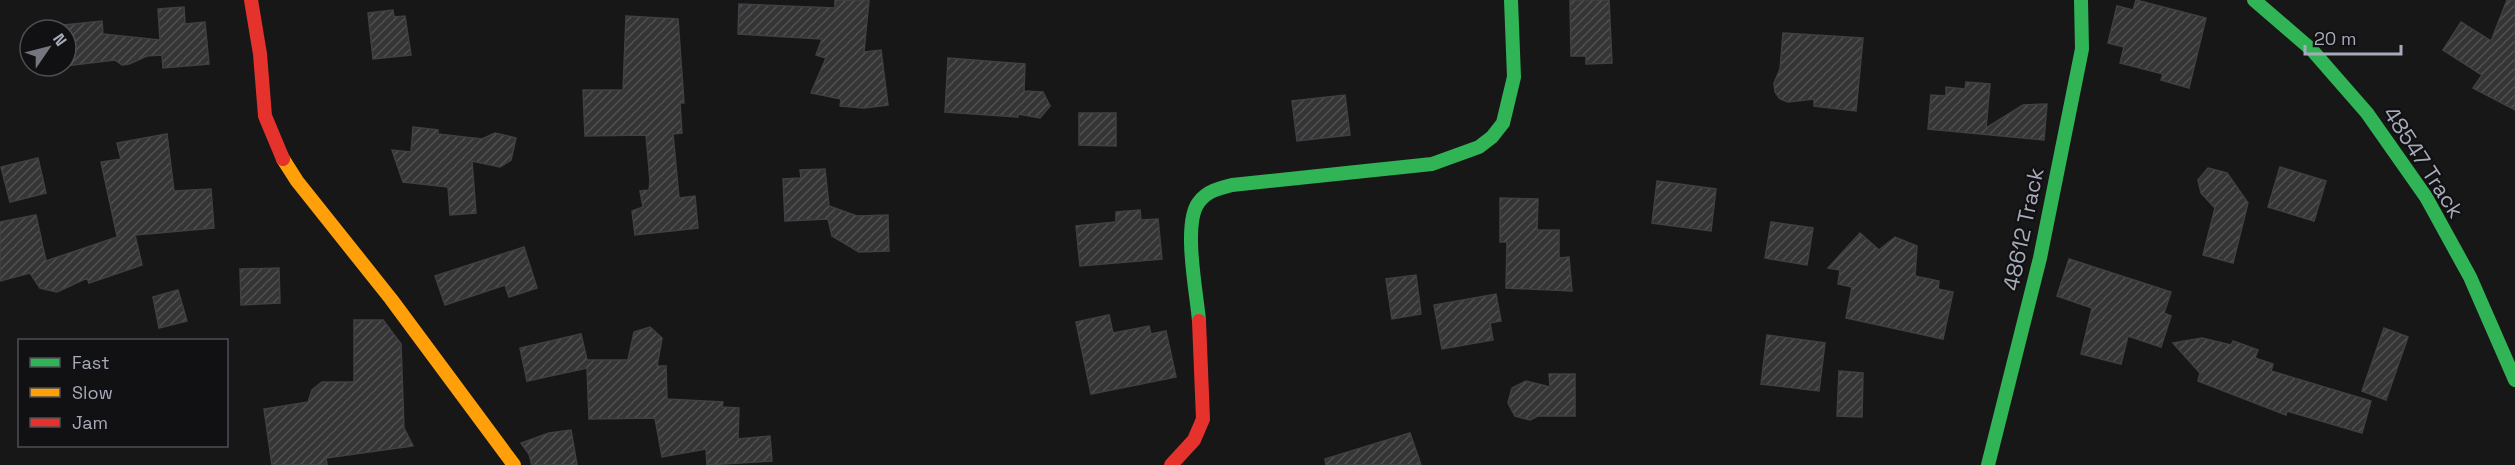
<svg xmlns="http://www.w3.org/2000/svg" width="2515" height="465" font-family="'Space Grotesk',sans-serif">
  <defs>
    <pattern id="building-hatch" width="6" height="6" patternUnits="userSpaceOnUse" patternTransform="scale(1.5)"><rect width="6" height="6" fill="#353536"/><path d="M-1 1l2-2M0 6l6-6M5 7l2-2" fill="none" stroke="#4f5051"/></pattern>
  </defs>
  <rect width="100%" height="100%" fill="#171717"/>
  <path fill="url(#building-hatch)" stroke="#3f4043" stroke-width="1.5" d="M835 0H869L864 52 881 50 888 105 864 108 840 106 841 99 811 93 826 58 816 55 822 39 738 34 739 4 835 8Z
    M1570 0H1609L1612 63 1586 64V56H1571Z
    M2136 0 2206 18 2189 88 2161 80 2163 74 2120 63 2124 47 2108 43 2117 6 2133 10Z
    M2507 0H2515V110L2473 88 2482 75 2443 50 2461 22 2491 41Z
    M184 7 185 24 205 22 209 64 163 68 162 55 147 56 129 64 122 65 115 60 66 66V30H46L45 27 102 21 103 34 160 40 158 9Z
    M393 10 394 17 405 16 411 55 373 59 368 13Z
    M626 16 678 19 684 103H680L682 133 673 134 679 198 695 196 698 228 635 235 632 211 643 207 640 191 649 190 650 181 646 135 585 136 583 90H623Z
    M1783 33 1863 38 1856 111 1814 106V99L1788 102 1780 99 1775 92 1774 83 1780 69Z
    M948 58 1025 64 1024 91 1043 92 1050 106 1040 118 1018 114V117L945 112Z
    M1966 82 1990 84 1986 128 2023 105 2047 104 2044 140 1928 129 1931 95 1946 96V87L1965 89Z
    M1345 95 1350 135 1297 141 1292 101Z
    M1079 113H1116V146L1079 145Z
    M413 127 438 130V134L482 139 495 133 516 138 511 160 500 167 472 161 476 213 450 215 448 187 403 182 392 150 411 152Z
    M167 134 174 191 211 189 214 228 135 235 142 265 89 283 87 278 57 292 40 288 30 273 0 281V222L36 215 46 261 120 236H117L101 162 121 159 117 143Z
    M38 158 46 193 10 202 1 167Z
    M2280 167 2326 181 2314 221 2268 207Z
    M2208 168 2227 173 2248 203 2233 263 2203 255 2215 208 2201 193 2198 180Z
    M825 169 829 206 857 216 888 215 889 251 859 252 832 236 828 219 785 221 783 179 801 178 800 170Z
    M1657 181 1716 189 1711 231 1652 223Z
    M1500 198 1538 199 1537 230H1559V258L1569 257 1572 291 1506 288 1507 242H1500Z
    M1140 210 1141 220 1158 219 1162 259 1080 266 1076 226 1116 222V212Z
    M1771 222 1813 228 1807 265 1765 258Z
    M1860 233 1879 250 1895 237 1917 246 1915 276 1939 281 1938 289 1953 292 1943 339 1846 318 1852 287 1838 284 1840 270 1828 268Z
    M524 247 537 288 509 297 505 285 445 305 435 276Z
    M2069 259 2171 292 2164 313 2171 316 2161 347 2128 336 2121 364 2081 354 2092 308 2057 296Z
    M279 268 280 303 241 305 240 269Z
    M1416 275 1421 314 1392 319 1386 279Z
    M178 290 187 321 159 328 153 297Z
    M1496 294 1501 321 1490 323 1493 340 1442 349 1434 305Z
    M1109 315 1113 333 1149 326 1151 334 1166 331 1176 377 1091 394 1076 322Z
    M354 320H383L401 344 404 428 413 446 326 458 327 465H272L264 409 308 402 312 390 322 382H354Z
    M650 327 662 338 657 366H666L667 399 723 402 722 407 739 408 738 439 770 436 772 461 707 465 706 449 662 457 655 418 589 419 587 368 527 381 520 348 581 334 587 360H628L634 332Z
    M2384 328 2408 337 2386 400 2362 391Z
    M1767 335 1825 343 1819 391 1761 384Z
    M2202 338 2231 345 2233 341 2258 350 2255 358 2273 364 2271 371 2371 401 2362 433 2287 411 2286 415 2198 381 2200 373 2173 343Z
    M1839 371 1863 373 1862 417 1837 416Z
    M1549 374H1575V416H1538L1530 420 1515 416 1508 403 1512 388 1526 381 1550 387Z
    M571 430 577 465H532L529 454 521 443 549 433Z
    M1410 433 1421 465H1326L1325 459Z"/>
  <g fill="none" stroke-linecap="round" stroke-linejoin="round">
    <path stroke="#30b455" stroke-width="14" d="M2254 0 2312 50 2367 113 2426 197 2470 277 2515 380
      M1199 321C1197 294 1182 223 1199 202 1207 191 1220 188 1232 185L1432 164 1479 147 1492 137 1503 123 1514 77 1511 0
      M1988 465 2040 258 2082 49 2081 0"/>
    <path stroke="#ff9f0a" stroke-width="14" d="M283 159 297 181 391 299 514 465"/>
    <path stroke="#e5322d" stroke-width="14" d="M251 0 260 54 265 116 283 159
      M1171 465 1194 440 1203 419 1199 321"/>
  </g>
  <g text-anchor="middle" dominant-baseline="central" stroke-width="4.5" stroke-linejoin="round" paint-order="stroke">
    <g font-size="22" fill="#a7abb9" stroke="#111113">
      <text transform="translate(2424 162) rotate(57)">48547 Track</text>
      <text transform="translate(2023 229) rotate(-78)">48612 Track</text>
    </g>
  </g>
  <rect x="18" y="339" width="210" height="108" fill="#111113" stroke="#4d4f55" stroke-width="1.5"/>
  <rect x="30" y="358" width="30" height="9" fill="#30b455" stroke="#4d4f55" stroke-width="1.5"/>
  <text x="72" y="369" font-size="18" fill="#a7abb9">Fast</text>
  <rect x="30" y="388" width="30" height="9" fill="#ff9f0a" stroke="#4d4f55" stroke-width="1.5"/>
  <text x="72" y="399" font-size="18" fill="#a7abb9">Slow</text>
  <rect x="30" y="418" width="30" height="9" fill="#e5322d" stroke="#4d4f55" stroke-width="1.5"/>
  <text x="72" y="429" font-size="18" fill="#a7abb9">Jam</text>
  <g transform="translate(48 48) rotate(55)"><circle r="28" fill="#111113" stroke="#4d4f55" stroke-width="1.5"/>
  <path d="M0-4.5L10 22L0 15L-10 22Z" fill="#757780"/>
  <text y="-9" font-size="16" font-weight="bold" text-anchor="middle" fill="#a7abb9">N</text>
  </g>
  <path d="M2305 45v9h96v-9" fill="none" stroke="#a7abb9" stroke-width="3"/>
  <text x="2314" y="45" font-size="18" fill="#a7abb9" stroke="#111113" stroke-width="4.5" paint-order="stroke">20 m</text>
</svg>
